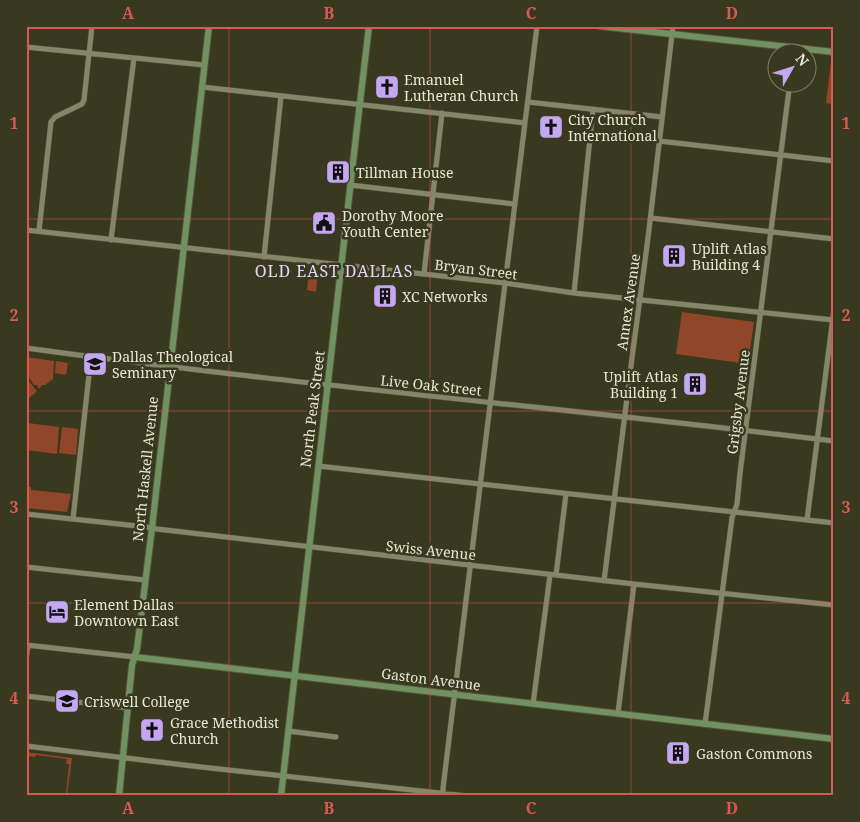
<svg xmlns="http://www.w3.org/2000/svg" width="860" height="822" font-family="'Noto Serif',serif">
  <rect width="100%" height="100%" fill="#39391f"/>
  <path fill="#904628" d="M831 62H834V82L831 104 826 103Z
    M309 270 318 272 316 292 307 290Z
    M682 312 754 322 748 364 676 354Z
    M26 357 54 361 53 379 45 385H42L40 388H38L37 385H34L29 378V368L26 367Z
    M56 361 68 363 66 375 55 373Z
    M26 378 37 391 26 401Z
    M28 423 59 427 57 454 26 450Z
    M62 427 78 429 76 455 59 453Z
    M26 486 31 487V490L71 494 67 512 26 508Z
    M26 752 72 758 67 796H61V793H66L69 764H66L67 759 36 755 35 757 26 756Z"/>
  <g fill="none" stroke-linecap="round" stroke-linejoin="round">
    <defs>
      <path id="minor" d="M26 47 204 65
        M202 87 525 123
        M528 102 662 117
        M659 141 834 161
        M350 185 515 204
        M651 218 834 239
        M26 230 505 283 574 293 834 320
        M39 231 51 122 55 117 78 106 82 104 84 100 92 26
        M111 240 134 58
        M264 257 281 96
        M424 274 442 113
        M574 293 593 109
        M26 348C295 385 565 408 834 441
        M318 466 834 523
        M26 514 147 527 157 529 634 584 834 605
        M73 519 91 357
        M807 520 834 309
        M26 567 145 580
        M556 575 566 494
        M604 581 632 358 648 238 673 26
        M26 645 135 657
        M26 660 28 645
        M26 696 128 708
        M533 704 550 575
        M618 713 634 584
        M705 724 732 518 737 504 740 473 790 82
        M288 731 336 737
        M26 746 201 767 467 796
        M443 796V788C472 534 507 280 537 26"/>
      <path id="major" d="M599 26 834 52
        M135 657 834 739
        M119 796 132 665 137 649 152 528 209 26
        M281 796 355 145 369 26"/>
    </defs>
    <use href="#minor" stroke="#54543d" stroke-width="6"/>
    <use href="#major" stroke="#54543d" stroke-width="8"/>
    <use href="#minor" stroke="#858669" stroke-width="5"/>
    <use href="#major" stroke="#719161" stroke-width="6"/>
  </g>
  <path fill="none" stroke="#da5854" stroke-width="1" stroke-opacity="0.55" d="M229 26V796M430 26V796M631 26V796M26 219H834M26 411H834M26 603H834"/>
  <defs>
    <symbol id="church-square" viewBox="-11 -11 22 22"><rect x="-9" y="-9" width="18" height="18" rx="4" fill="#c5a7f1" stroke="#39391f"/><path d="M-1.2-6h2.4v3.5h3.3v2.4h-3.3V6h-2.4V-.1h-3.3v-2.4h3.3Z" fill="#111"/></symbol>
    <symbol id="building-square" viewBox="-11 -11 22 22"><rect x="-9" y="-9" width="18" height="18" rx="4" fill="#c5a7f1" stroke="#39391f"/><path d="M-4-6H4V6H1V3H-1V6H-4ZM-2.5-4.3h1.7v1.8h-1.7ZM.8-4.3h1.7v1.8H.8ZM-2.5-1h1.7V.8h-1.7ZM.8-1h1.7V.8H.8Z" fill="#111"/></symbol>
    <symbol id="civic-square" viewBox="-11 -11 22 22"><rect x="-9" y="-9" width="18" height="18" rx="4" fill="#c5a7f1" stroke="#39391f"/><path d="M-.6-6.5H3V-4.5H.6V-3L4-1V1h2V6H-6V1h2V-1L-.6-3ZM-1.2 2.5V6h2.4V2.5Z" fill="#111"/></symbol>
    <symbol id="university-square" viewBox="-11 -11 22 22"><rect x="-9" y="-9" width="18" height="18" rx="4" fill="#c5a7f1" stroke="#39391f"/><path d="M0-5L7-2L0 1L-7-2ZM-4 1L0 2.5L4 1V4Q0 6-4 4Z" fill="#111"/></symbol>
    <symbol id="hotel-square" viewBox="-11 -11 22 22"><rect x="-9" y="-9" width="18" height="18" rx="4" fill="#c5a7f1" stroke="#39391f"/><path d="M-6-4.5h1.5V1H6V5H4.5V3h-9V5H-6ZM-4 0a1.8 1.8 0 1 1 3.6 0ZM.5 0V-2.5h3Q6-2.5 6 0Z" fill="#111"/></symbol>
  </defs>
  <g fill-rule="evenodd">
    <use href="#church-square" x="373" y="73" width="28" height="28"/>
    <use href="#church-square" x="537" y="113" width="28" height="28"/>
    <use href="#building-square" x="324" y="158" width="28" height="28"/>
    <use href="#civic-square" x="310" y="209" width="28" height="28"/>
    <use href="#building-square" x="660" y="242" width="28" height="28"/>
    <use href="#building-square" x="371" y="282" width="28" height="28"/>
    <use href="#university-square" x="81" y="350" width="28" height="28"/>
    <use href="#building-square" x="681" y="370" width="28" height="28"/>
    <use href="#hotel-square" x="43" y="598" width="28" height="28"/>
    <use href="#university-square" x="53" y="687" width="28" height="28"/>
    <use href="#church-square" x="138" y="716" width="28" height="28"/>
    <use href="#building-square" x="664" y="739" width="28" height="28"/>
  </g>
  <g text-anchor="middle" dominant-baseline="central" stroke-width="5" stroke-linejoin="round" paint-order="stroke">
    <g font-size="14" fill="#e8e8d9" stroke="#39391f" text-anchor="start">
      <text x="404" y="79">Emanuel<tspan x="404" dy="16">Lutheran Church</tspan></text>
      <text x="568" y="119">City Church<tspan x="568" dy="16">International</tspan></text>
      <text x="356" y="172">Tillman House</text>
      <text x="342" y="215">Dorothy Moore<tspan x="342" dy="16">Youth Center</tspan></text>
      <text x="692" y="248">Uplift Atlas<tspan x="692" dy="16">Building 4</tspan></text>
      <text x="402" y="296">XC Networks</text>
      <text x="112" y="356">Dallas Theological<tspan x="112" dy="16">Seminary</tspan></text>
      <text x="678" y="376" text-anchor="end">Uplift Atlas<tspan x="678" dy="16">Building 1</tspan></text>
      <text x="74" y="604">Element Dallas<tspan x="74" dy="16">Downtown East</tspan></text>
      <text x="84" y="701">Criswell College</text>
      <text x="170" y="722">Grace Methodist<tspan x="170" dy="16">Church</tspan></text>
      <text x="696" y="753">Gaston Commons</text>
    </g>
    <g font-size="14" fill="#e8e8d9" stroke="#39391f">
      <text transform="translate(476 269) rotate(7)">Bryan Street</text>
      <text transform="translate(628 302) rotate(-82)">Annex Avenue</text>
      <text transform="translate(431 385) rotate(6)">Live Oak Street</text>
      <text transform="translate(738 402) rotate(-83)">Grigsby Avenue</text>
      <text transform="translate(312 409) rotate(-83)">North Peak Street</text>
      <text transform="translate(145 469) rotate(-84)">North Haskell Avenue</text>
      <text transform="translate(431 550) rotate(6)">Swiss Avenue</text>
      <text transform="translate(431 679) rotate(7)">Gaston Avenue</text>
    </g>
    <g font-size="16" letter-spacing="1" fill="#e5d5ff" stroke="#39391f">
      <text x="334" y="271">OLD EAST DALLAS</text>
    </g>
  </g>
  <rect width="860" height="822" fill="none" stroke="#39391f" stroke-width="55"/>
  <g transform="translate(792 68) rotate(51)"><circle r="24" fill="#39391f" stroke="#7f7f69"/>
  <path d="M0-4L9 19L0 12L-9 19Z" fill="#c5a7f1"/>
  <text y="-8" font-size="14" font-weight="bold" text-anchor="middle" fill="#e8e8d9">N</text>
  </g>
  <rect x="28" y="28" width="804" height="766" fill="none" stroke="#da5854" stroke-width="2"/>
  <g font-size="16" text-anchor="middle" font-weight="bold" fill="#da5854">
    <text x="128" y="19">A</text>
    <text x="329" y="19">B</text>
    <text x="531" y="19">C</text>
    <text x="732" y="19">D</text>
    <text x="14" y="129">1</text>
    <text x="846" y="129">1</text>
    <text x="14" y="321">2</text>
    <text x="846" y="321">2</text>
    <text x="14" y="513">3</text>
    <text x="846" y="513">3</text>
    <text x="14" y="704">4</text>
    <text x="846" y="704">4</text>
    <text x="128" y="814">A</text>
    <text x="329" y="814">B</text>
    <text x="531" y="814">C</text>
    <text x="732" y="814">D</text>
  </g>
</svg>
